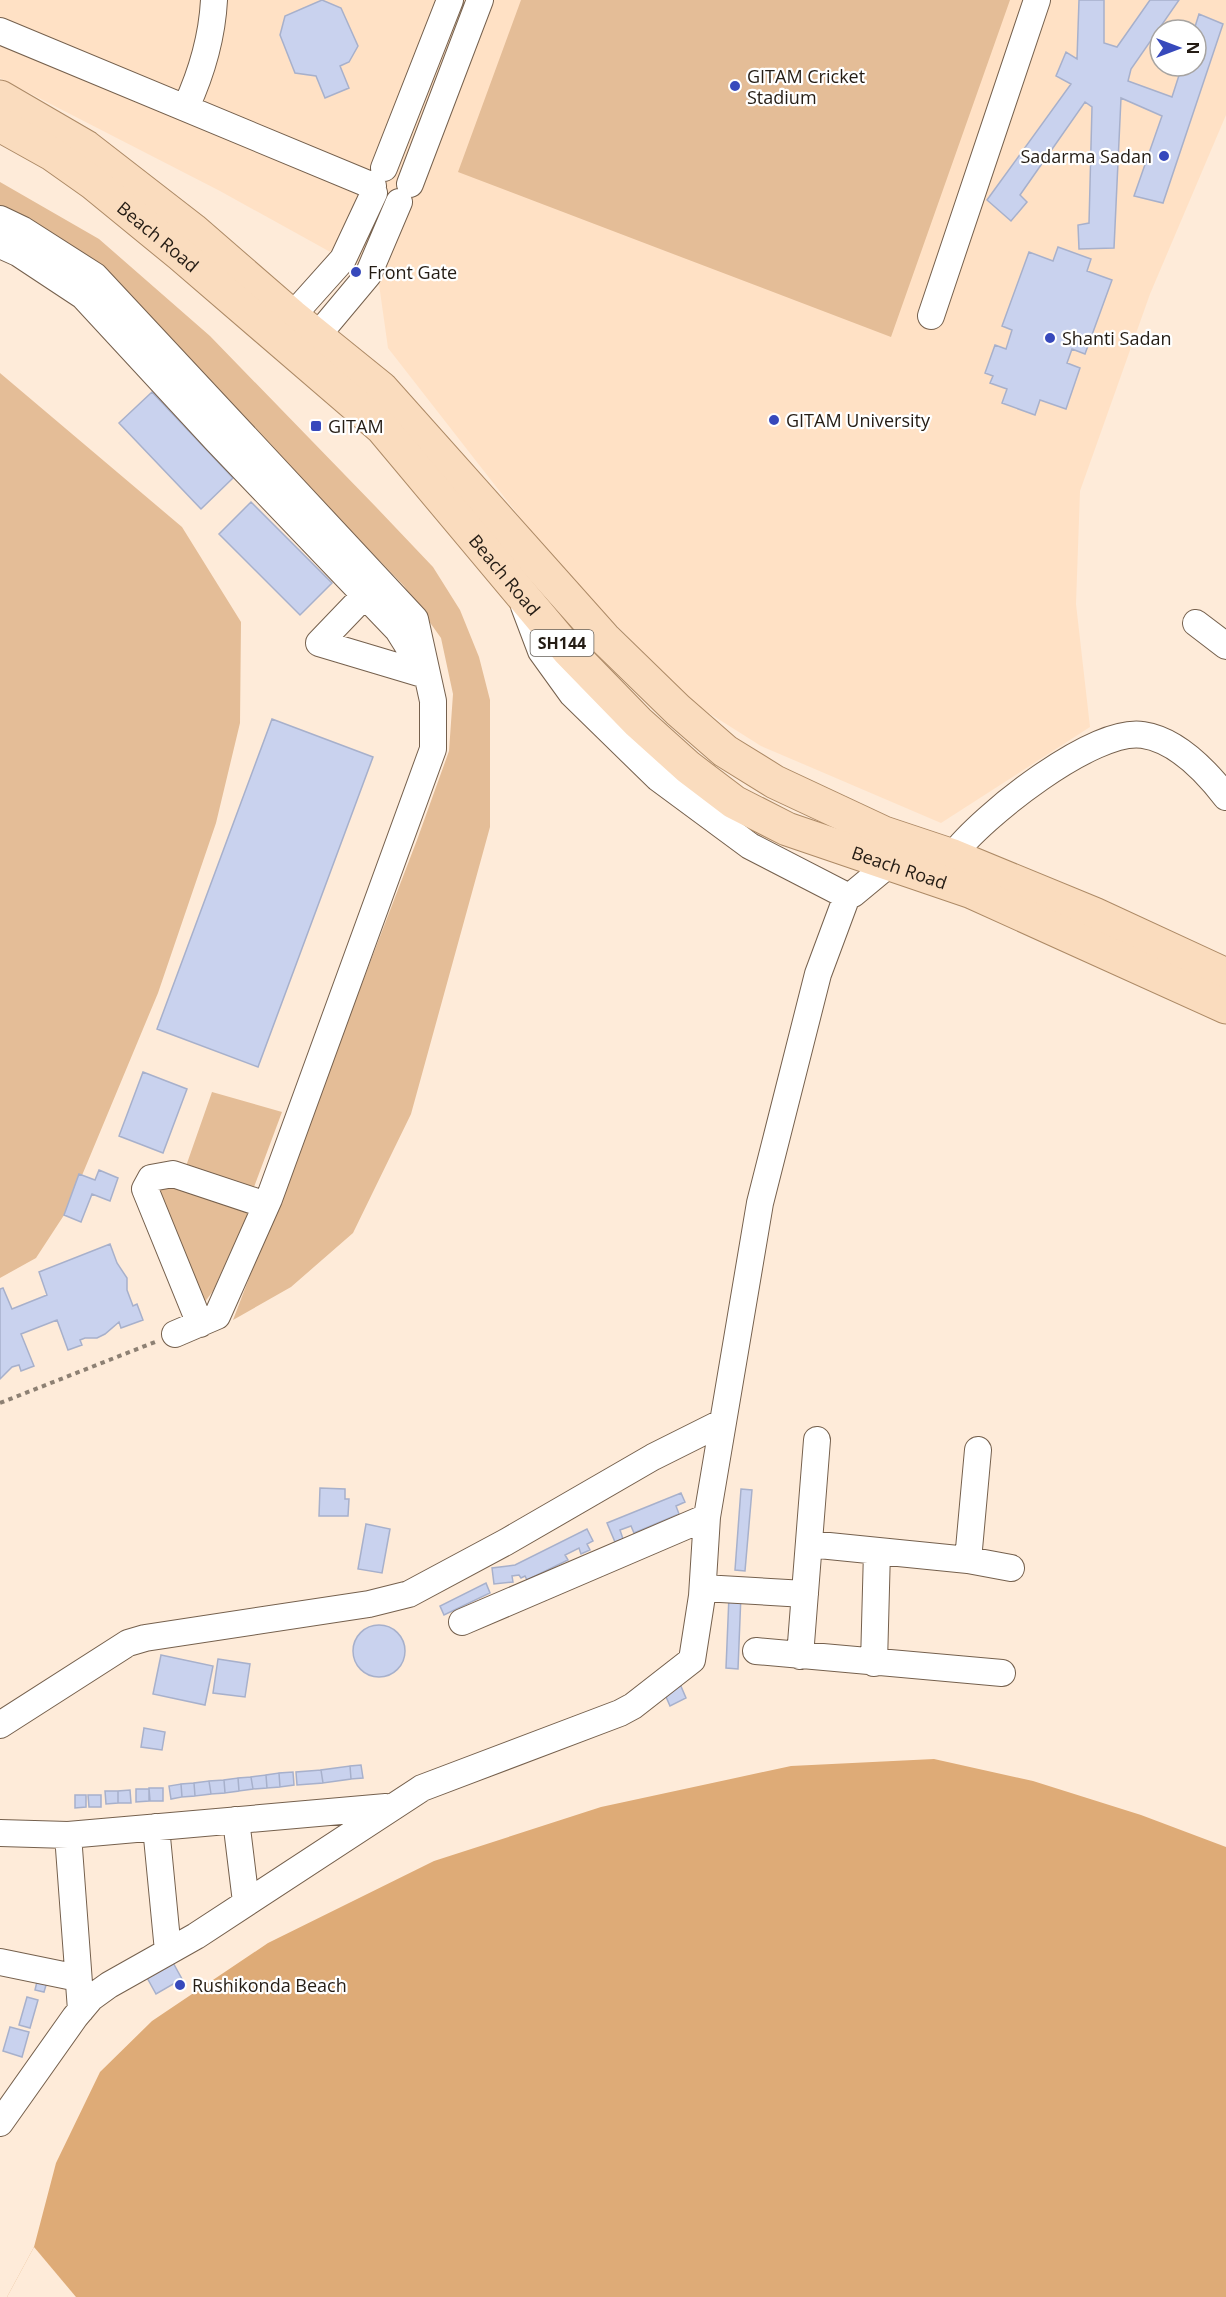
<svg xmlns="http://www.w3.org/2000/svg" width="1226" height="2297" font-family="'Open Sans',sans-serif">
  <rect width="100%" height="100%" fill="#feebd9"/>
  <path fill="#ffe1c5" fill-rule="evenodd" d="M0 0H1226V115L1150 294 1080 491 1076 604 1090 727 941 823 761 746 696 705 558 566 388 348 377 270 343 259 220 191 0 78ZM1160 30H1196V66H1160Z"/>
  <path fill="#e4bd97" d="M521 0H1010L891 337 458 172Z
    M0 182 99 239 210 336 376 507 433 567 460 610 479 657 490 700V827L411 1114 353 1233 291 1287 233 1320 417 840 449 751 453 694 441 638 404 586 266 443 0 209Z
    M0 373 182 527 241 622 240 723 216 823 158 993 68 1209 36 1258 0 1278Z
    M212 1092 282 1112 254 1187 185 1169Z
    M163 1185 250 1209 213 1291 201 1307 156 1191Z"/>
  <path fill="#deab77" d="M934 1759 1033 1781 1141 1815 1226 1847V2297H7L34 2247 56 2163 100 2072 152 2021 268 1943 434 1861 601 1807 791 1766Z"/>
  <path fill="#feebd9" d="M34 2247 76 2297H7Z"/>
  <path fill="#c9d2ee" stroke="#a7b0cb" stroke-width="1.5" d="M322 0 341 8 358 46 349 62 340 66 349 88 325 98 316 76 295 73 280 35 285 16Z
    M1079 0H1104V43L1117 47 1150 0H1179L1131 69 1128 81 1172 97 1182 66H1196V30H1194L1199 14 1223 24 1163 203 1134 196 1162 116 1121 98 1114 248 1079 249 1078 225 1089 223 1092 107 1085 102 1020 195 1027 202 1011 221 987 200 1071 84 1056 76 1066 52 1077 59Z
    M1058 247 1091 259 1087 271 1112 280 1085 354 1072 349 1067 363 1080 368 1066 409 1040 400 1035 415 1002 403 1007 389 990 383 993 376 985 373 995 345 1006 349 1012 330 1002 326 1029 252 1053 261Z
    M152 392 233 478 201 509 119 423Z
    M251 502 332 583 300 615 219 534Z
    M272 719 373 757 258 1067 157 1029Z
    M143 1072 187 1089 163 1153 119 1136Z
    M99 1170 118 1178 110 1201 92 1194 81 1222 64 1215 79 1174 95 1180Z
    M110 1244 117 1263 127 1278V1290L133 1306 137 1304 143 1320 121 1328 119 1322 105 1334 97 1338H85L80 1340 82 1345 68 1350 57 1320 21 1334 34 1366 21 1371 19 1365 12 1367 0 1379V1289L3 1288 12 1309 47 1295 39 1272Z
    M320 1488 345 1489V1499H349L348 1516H319Z
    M741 1489 752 1490 745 1571 735 1570Z
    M681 1493 685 1502 676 1506 679 1514 634 1533 631 1526 620 1530 623 1539 615 1542 607 1523Z
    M366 1524 390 1529 382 1573 358 1569Z
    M587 1529 593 1541 587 1544 590 1550 581 1554 579 1548 565 1555 568 1560 527 1580 525 1576 521 1578 519 1575 512 1576 513 1582 494 1584 492 1568 515 1565Z
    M486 1583 490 1593 444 1615 440 1606Z
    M741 1594 738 1669 726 1668 729 1596Z
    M353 1651a26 26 0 1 1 52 0a26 26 0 1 1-52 0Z
    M161 1655 213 1666 205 1705 153 1694Z
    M218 1659 250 1664 245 1697 213 1693Z
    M680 1684 686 1698 670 1706 664 1692Z
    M144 1728 165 1732 162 1750 141 1747Z
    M361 1765 363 1778 351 1779 350 1766Z
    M350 1766 351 1779 323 1783 321 1770Z
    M321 1770 323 1783 297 1785 296 1772Z
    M293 1772 294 1785 280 1787 279 1773Z
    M279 1773 280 1787 267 1788 266 1775Z
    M266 1775 267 1788 253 1789 251 1777Z
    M251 1777 253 1789 239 1791 238 1778Z
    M238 1778 239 1791 225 1793 224 1780Z
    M224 1780 225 1793 211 1794 209 1781Z
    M209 1781 211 1794 195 1796 194 1783Z
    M194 1783 195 1796 182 1797 181 1784Z
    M181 1784 182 1797 171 1799 169 1786Z
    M149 1788H163V1801H150Z
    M136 1789H149V1801L136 1802Z
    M130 1790 131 1803H118V1791Z
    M105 1791H118V1803L106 1804Z
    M75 1795H86V1807L75 1808Z
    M88 1795H101V1807H89Z
    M171 1959 182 1979 156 1994 145 1974Z
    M39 1973 49 1975 44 1992 35 1990Z
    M27 1997 38 2000 30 2028 19 2025Z
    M10 2027 29 2032 22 2057 3 2051Z"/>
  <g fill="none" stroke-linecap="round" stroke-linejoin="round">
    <defs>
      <path id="minor" d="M0 31 373 186
        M186 107C202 72 212 39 214 0
        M384 168 450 0
        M410 184 480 0
        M0 219 23 230 95 276 415 619 433 701V749L269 1199 217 1316 175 1334
        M0 245 18 253 83 296 217 441 398 630 418 662
        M292 316 343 259 374 193
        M931 316 1037 0
        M317 336 368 275 399 202
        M365 595 319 643 426 675
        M524 606 541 651 572 694 658 778 750 846 847 896 853 894 888 865
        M1196 623 1226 646
        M945 872C948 867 950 860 953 855 981 817 1094 727 1143 735 1176 740 1206 771 1226 797
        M200 1324 145 1189 151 1178 173 1174 266 1205
        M809 1544 968 1560 1011 1568
        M968 1560 978 1450
        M703 1588 805 1594
        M462 1622 707 1517
        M756 1651 1002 1673
        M800 1656 817 1440
        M874 1663 877 1551
        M0 1725 128 1643 145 1638 369 1604 409 1594 506 1542 653 1457 723 1422
        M236 1820 246 1902
        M156 1827 168 1951
        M0 1833 68 1835 386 1807
        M68 1835 81 2010
        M0 1962 78 1978
        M0 2123 75 2017 91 1998 109 1985 196 1936 422 1788 620 1713 633 1706 692 1660 702 1596 707 1517 760 1203 818 974 847 896"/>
      <g id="major">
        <path d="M0 97 86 147 193 230 292 316 381 388 604 638 678 710 725 751 775 782 884 833 953 856 1094 914 1226 975"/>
        <path id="s1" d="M0 125 52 154 93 183 181 255 382 428 568 650 638 722 688 767 734 802 787 829 972 892 1226 1007"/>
      </g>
    </defs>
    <use href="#minor" stroke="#75604d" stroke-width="28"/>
    <use href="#major" stroke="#ad8a66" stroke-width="35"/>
    <path stroke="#8d8073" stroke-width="4" stroke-dasharray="4.5 4.5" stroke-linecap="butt" d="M0 1403 155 1342"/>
    <use href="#minor" stroke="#fff" stroke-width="26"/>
    <use href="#major" stroke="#fadcbe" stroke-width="33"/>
  </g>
  <g fill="#3749bc" stroke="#fff" stroke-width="2">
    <circle cx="735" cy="86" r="6"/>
    <circle cx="1164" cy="156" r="6"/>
    <circle cx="356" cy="272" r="6"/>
    <circle cx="1050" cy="338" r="6"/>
    <circle cx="774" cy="420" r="6"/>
    <rect x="310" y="420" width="12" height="12" rx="3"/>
    <circle cx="180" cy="1985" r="6"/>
  </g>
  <g text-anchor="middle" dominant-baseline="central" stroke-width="4.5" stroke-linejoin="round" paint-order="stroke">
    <rect fill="#fff" stroke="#66605a" stroke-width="1.5" x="530.5" y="630" width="63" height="26" rx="4.5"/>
    <g font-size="16" font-weight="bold" fill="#241c14">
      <text x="562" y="643">SH144</text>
    </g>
    <g font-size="18" fill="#241c14" stroke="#fff" text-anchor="start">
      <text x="747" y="76">GITAM Cricket<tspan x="747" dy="21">Stadium</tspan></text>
      <text x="1152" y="156" text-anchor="end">Sadarma Sadan</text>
      <text x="368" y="272">Front Gate</text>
      <text x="1062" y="338">Shanti Sadan</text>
      <text x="786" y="420">GITAM University</text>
      <text x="328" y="426">GITAM</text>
      <text x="192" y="1985">Rushikonda Beach</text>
    </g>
    <g font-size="18" fill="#241c14" stroke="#fff">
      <text stroke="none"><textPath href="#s1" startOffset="194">Beach Road</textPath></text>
      <text stroke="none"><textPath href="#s1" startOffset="680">Beach Road</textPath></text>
      <text stroke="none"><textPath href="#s1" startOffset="1182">Beach Road</textPath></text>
    </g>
  </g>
  <g transform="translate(1178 48) rotate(90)"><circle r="28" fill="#ffffff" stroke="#a7a4a1" stroke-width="1.5"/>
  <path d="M0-4.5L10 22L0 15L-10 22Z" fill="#3749bc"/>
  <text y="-9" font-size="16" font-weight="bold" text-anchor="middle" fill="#241c14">N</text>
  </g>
</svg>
